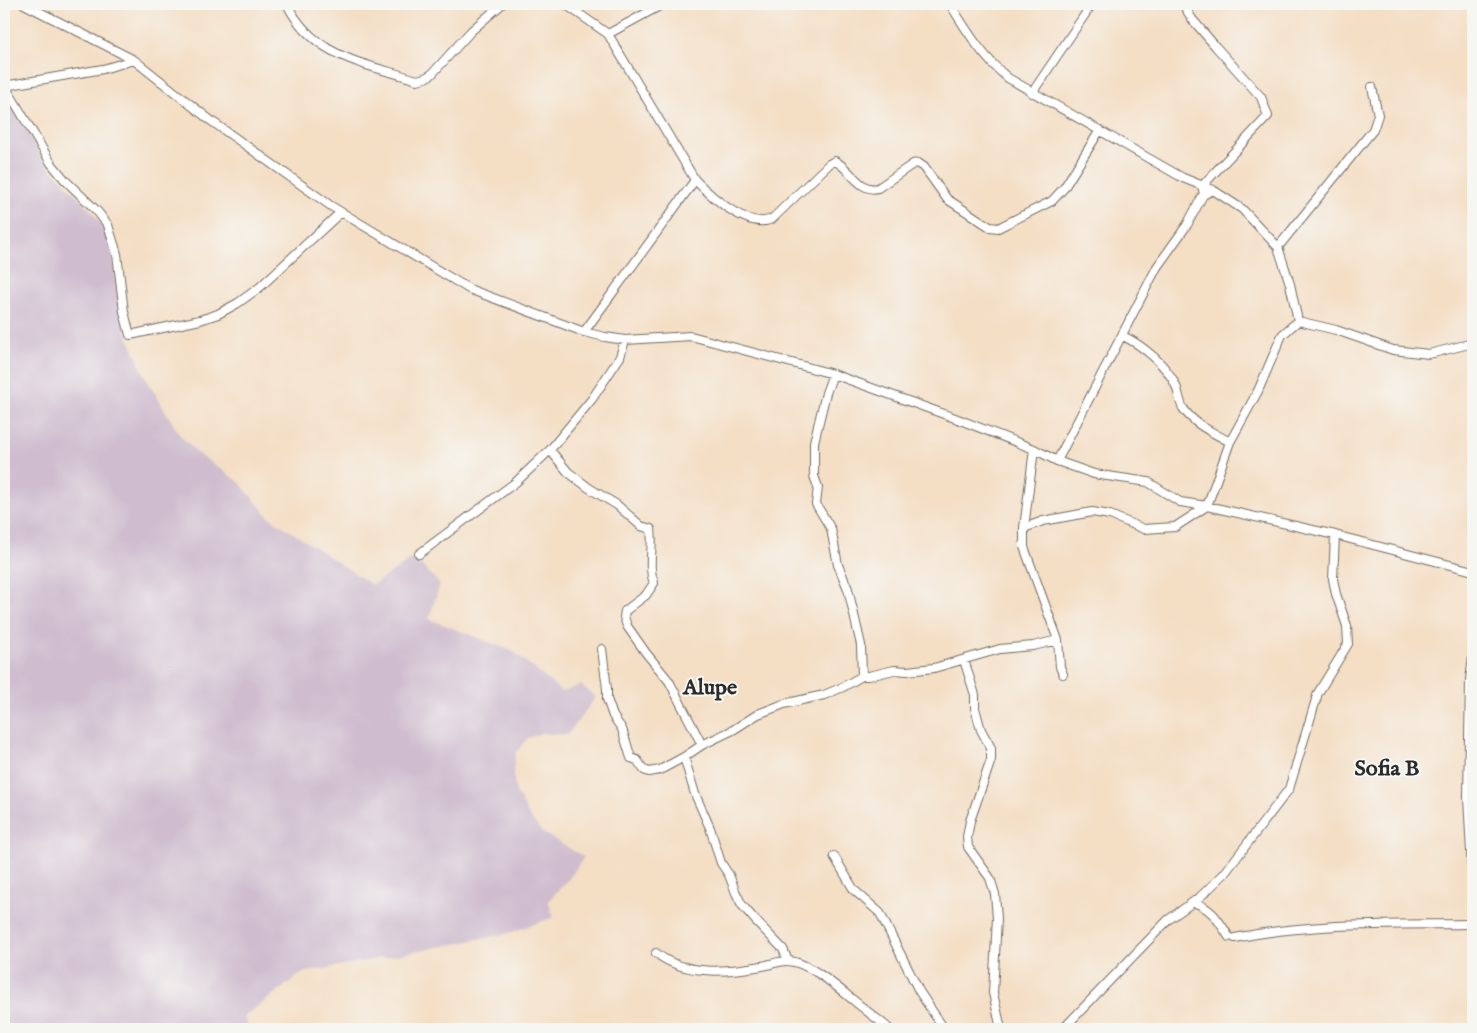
<svg xmlns="http://www.w3.org/2000/svg" width="1477" height="1033" font-family="'IM FELL English',serif">
  <rect width="100%" height="100%" fill="#f6f6f2"/>
  <filter id="ink" filterUnits="userSpaceOnUse"><feTurbulence type="fractalNoise" baseFrequency=".02" numOctaves="2"/><feDisplacementMap in="SourceGraphic" scale="10" xChannelSelector="R" yChannelSelector="G"/><feConvolveMatrix kernelMatrix="1 2 1 2 8 2 1 2 1" color-interpolation-filters="sRGB"/></filter>
  <filter id="wash" filterUnits="userSpaceOnUse"><feTurbulence type="fractalNoise" baseFrequency=".0096" numOctaves="4" result="noise"/><feDisplacementMap in="SourceGraphic" scale="20" xChannelSelector="R" yChannelSelector="G"/><feGaussianBlur stdDeviation="1.12" result="paint"/><feColorMatrix in="noise" values="0 0 0 0 0 0 0 0 0 0 0 0 0 0 0 0 0 1.4 0 .05"/><feComposite in="paint" operator="in"/></filter>
  <g filter="url(#wash)">
    <rect width="100%" height="100%" fill="#f4dec4"/>
    <path fill="#cfbdcf" d="M4 89 38 150 50 168 86 205 101 223 108 234 111 244 120 306 127 335 145 376 179 434 197 453 238 481 269 517 372 585 414 558 440 584 429 619 514 652 562 692 581 685 596 697 567 735 541 733 528 738 516 752 513 770 515 789 529 816 542 832 584 857 568 880 548 901 554 917 506 934 302 973 244 1017 250 1029H4Z"/>
  </g>
  <g filter="url(#ink)">
    <g fill="none" stroke-linecap="round" stroke-linejoin="round">
      <defs>
        <path id="minor" d="M24 4 134 60 210 120 331 206 469 289 584 332 605 337 625 340 691 336 833 374 955 418 1034 449 1057 461 1094 474 1148 482 1180 502 1207 506 1335 535 1473 571
          M287 4C314 58 364 63 417 80L425 78 432 74 471 31 502 4
          M565 4 608 34 663 4
          M950 4C967 31 983 58 1008 78L1183 178 1213 190 1242 209 1278 247 1290 284 1298 321 1336 330 1393 350 1429 354 1473 343
          M1183 4 1192 19 1216 47 1261 97 1268 116 1202 186 1203 190
          M608 34 695 180C711 196 748 230 772 219L829 164 835 161C850 168 860 193 878 188L913 164 918 163 924 167 947 199 990 227 998 228 1052 201 1064 188 1100 130
          M4 86 103 69 134 60
          M5 86 51 163 65 180 97 211 108 225 117 254 124 312 130 335 200 320 218 314 238 303 260 287 341 212
          M1032 93 1092 4
          M1278 247 1373 130 1378 115 1372 87
          M584 332 695 180
          M1123 336C1142 345 1167 365 1176 386 1179 393 1179 401 1183 408 1193 424 1214 433 1230 442
          M833 374 826 393 814 442V476L818 487 816 504 831 529 838 565 848 589 861 645 862 676
          M1034 449 1024 528V547L1058 640 1060 667 1063 674
          M550 450 568 472 589 488 617 505 641 526 651 529C654 547 647 566 654 583L646 595 625 611 624 617 627 626 646 653 669 681 702 745
          M1057 461 1157 267 1187 225 1203 195 1213 190
          M1024 528 1043 521 1092 512 1110 515 1144 529 1175 527 1207 506 1230 442 1258 391 1282 335 1298 321
          M419 554 516 482 550 450 592 399 620 357 625 340
          M602 649 607 689V699L613 716 622 729 631 758 637 760 644 770 649 772 660 770 684 757 702 745 733 730 758 714 784 704 824 695 843 687 862 676H869L894 670 907 671 934 668 1000 649 1033 646 1058 640
          M1473 657 1470 680 1468 797 1473 889
          M964 660 975 695V708L981 730 991 748V760L970 821 967 837 968 847 990 878 995 894 997 918 993 993 1001 1029
          M684 757 695 794 710 828 721 863 729 875 736 893 742 905 755 920 783 949 788 961
          M834 856 854 890 880 913 919 991 944 1029
          M1193 902C1213 909 1218 920 1229 937
          M1235 938C1314 922 1394 925 1473 924
          M656 953C684 976 728 972 762 966 770 965 780 960 788 961 811 962 845 994 862 1007 871 1015 881 1021 889 1029
          M1063 1029 1168 920 1200 897 1224 874 1289 789 1318 693 1348 644 1347 626 1336 594 1333 579 1335 535"/>
      </defs>
      <use href="#minor" stroke="#716a61" stroke-width="10"/>
      <use href="#minor" stroke="#fff" stroke-width="8"/>
    </g>
  </g>
  <g text-anchor="middle" dominant-baseline="central" stroke-width="4" stroke-linejoin="round" paint-order="stroke">
    <g font-size="22" font-weight="bold" fill="#2b2b2b" stroke="#f6f6f2">
      <text x="710" y="688">Alupe</text>
      <text x="1387" y="769">Sofia B</text>
    </g>
  </g>
  <rect width="1477" height="1033" fill="none" stroke="#f6f6f2" stroke-width="20"/>
</svg>
